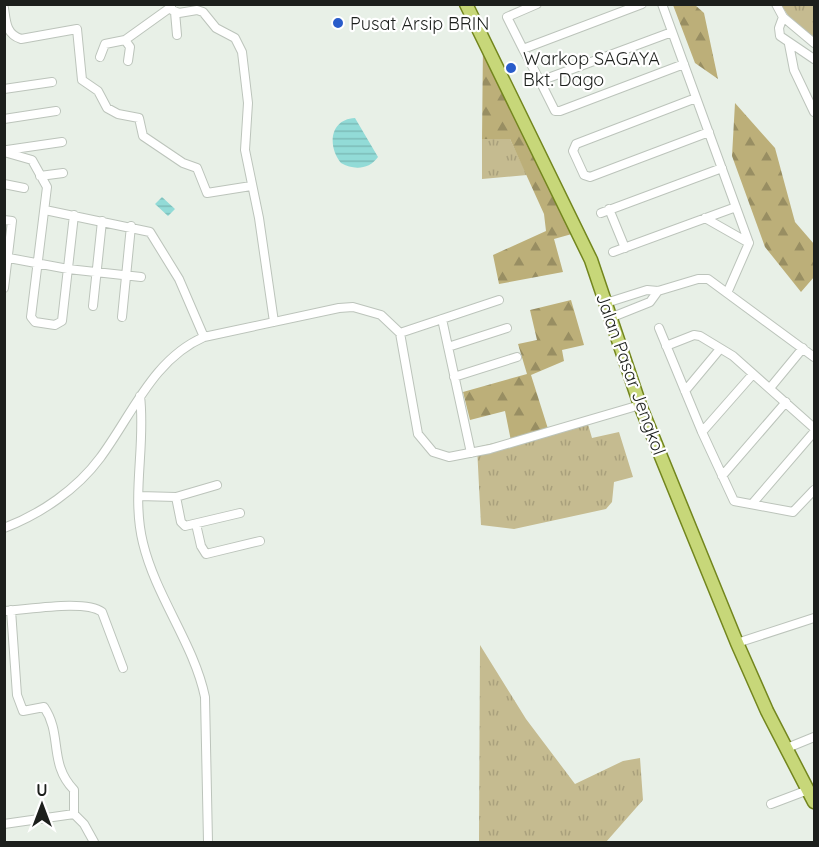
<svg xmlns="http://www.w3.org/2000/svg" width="819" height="847" font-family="Quicksand,sans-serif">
  <defs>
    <pattern id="grass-tufts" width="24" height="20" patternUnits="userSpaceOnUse" patternTransform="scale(1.5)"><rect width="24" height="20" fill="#c5bb90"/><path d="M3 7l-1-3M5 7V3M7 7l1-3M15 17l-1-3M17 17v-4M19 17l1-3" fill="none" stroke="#a9a07c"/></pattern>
    <pattern id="forest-firs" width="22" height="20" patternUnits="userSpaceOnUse" patternTransform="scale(1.5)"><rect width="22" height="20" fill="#bcaf79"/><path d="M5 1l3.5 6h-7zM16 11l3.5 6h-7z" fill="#988e62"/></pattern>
    <pattern id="water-rules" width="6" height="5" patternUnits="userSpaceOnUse" patternTransform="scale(1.5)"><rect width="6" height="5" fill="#92dbd7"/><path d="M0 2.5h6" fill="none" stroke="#7dbcb8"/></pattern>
  </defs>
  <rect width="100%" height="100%" fill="#e8f0e7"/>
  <path fill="url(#grass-tufts)" d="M781 5H814V37L794 24Z
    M482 139H510L527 175 482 179Z
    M587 421 592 438 619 432 633 477 614 482 612 502 606 509 514 529 481 525 477 447Z
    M480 645 526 719 575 784 623 761 640 758 643 800 606 842H479Z"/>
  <path fill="url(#forest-firs)" d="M673 5H695L704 13 718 79 695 63Z
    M483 42 579 232 554 239 563 272 499 284 493 255 546 231 544 214 510 139H482Z
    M735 103 775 148 795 222 814 244V277L801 292 765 247 732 156Z
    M571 300 584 345 562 350 564 361 531 375 549 432 511 441 505 411 470 420 463 392 527 374 518 344 537 340 530 310Z"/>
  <path fill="url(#water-rules)" d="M355 118 378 157C369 170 353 170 341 163 327 146 330 119 355 118Z
    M162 197 175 209 168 216 155 204Z"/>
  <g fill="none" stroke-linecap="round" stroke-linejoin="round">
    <defs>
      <path id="minor" d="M170 4 172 10 179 13 197 10 203 12 216 28 235 38 242 52 248 103 245 150 259 218 274 322
        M537 4 507 17 523 49 642 4
        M662 4 749 243 728 291
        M776 4 783 17 814 43
        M4 8C6 22 6 34 21 39L77 29 82 80 98 91 107 108 118 114 139 118 143 136 183 163 197 168 207 193 251 186
        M175 12 177 35
        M783 17 779 28 780 36 814 59
        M672 32 540 81 555 111H560L684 64
        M125 40 130 47 128 61
        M789 44 794 70 814 112
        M523 49 540 81
        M100 57 105 44 125 40 171 7
        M4 89 52 82
        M696 98 576 144 573 151 584 175 590 177 709 132
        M4 119 56 111
        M7 150 62 142
        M4 152 32 160 47 187 31 317 35 322 55 325 62 321 74 215
        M40 176 63 173
        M4 184 24 188
        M609 209 625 248
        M45 210 150 232 179 279 204 337
        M601 213 722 168
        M705 218 749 243
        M4 220 12 221 4 288
        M613 252 736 207
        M9 258 68 269 141 277
        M606 303 647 290 658 291 698 279H708L814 357
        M93 306 102 221
        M122 317 131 226
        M610 318 650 302 658 291
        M442 319 471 453
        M659 328 702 432 734 501 793 512 814 490
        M400 333 499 300
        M666 346 694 335 700 336 733 356 814 428
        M448 347 507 328
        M454 377 517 357
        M770 388 803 348
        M685 391 720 349
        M140 396C146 445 131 495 143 543 156 597 194 644 205 697L208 842
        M702 432 753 374
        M722 476 786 402
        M139 496 176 497 181 522 185 526 240 513
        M176 497 217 485
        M752 504 814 432
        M196 524 201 546 206 554 260 541
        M4 528C41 514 77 489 100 458 132 415 153 359 204 337L339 308 353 307 381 315 400 333 418 434 433 452 449 457 490 449 640 405
        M11 610 17 695 23 711 44 707C63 735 48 763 74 790V814L84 824 94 842
        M4 611C27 610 85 599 102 612L123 668
        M737 643 814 618
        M787 748 814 737
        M771 804 808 790
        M4 824 74 814"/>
      <path id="primary" d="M466 4 591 260 640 405 737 643 767 711 814 802"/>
    </defs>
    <use href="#minor" stroke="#bcc4bb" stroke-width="10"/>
    <use href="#primary" stroke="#73861e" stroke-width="15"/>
    <use href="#minor" stroke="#fff" stroke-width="8"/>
    <use href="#primary" stroke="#c7d779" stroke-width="12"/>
  </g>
  <g fill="#295cca" stroke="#fff" stroke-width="2">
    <circle cx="338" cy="23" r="6"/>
    <circle cx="511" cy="68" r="6"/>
  </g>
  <g text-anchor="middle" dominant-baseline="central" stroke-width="4.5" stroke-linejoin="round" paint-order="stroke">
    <g font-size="18" fill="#1c1f1c" stroke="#fff" text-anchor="start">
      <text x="350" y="23">Pusat Arsip BRIN</text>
      <text x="523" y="58">Warkop SAGAYA<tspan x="523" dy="21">Bkt. Dago</tspan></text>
    </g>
    <g font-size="18" fill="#1c1f1c" stroke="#fff">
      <text transform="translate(631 374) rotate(70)">Jalan Pasar Jengkol</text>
    </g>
  </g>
  <rect width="819" height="847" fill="none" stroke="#1c1f1c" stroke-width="12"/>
  <g transform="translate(42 805)" stroke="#ffffff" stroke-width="4.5" paint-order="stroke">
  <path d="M0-4.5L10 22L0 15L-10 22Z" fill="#1c1f1c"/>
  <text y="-9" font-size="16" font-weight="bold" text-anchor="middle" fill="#1c1f1c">U</text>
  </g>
</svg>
